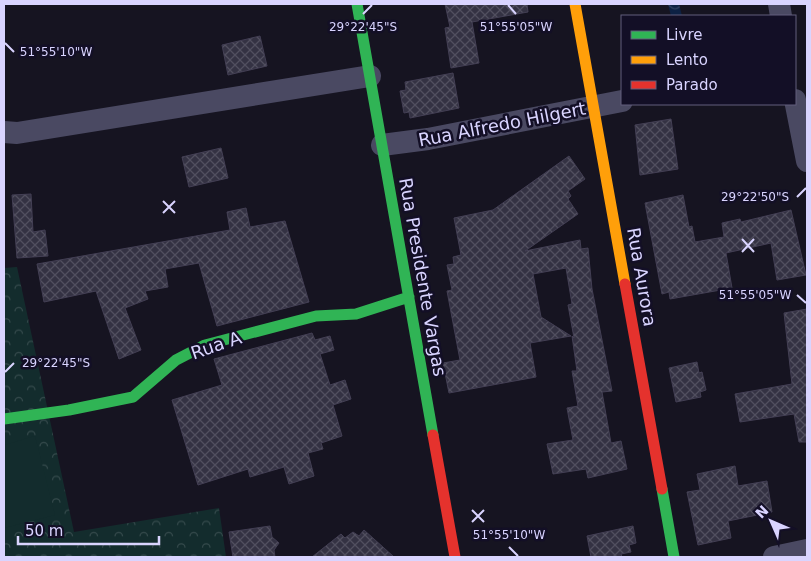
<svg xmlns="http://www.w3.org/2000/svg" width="811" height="561" font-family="'DejaVu Sans',sans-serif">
  <defs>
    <pattern id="forest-crowns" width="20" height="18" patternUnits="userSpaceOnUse" patternTransform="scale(1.25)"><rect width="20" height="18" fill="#132c2d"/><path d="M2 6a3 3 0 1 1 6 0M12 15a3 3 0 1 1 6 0" fill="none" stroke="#354a4c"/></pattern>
    <pattern id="water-waves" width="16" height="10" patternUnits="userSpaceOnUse" patternTransform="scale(1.25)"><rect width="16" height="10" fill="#0d2144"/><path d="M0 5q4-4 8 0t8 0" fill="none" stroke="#304060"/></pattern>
    <pattern id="building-cross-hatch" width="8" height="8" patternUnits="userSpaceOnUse" patternTransform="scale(1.25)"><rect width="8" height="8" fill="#343243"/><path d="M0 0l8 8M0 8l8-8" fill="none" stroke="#514f5f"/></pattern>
  </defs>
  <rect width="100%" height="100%" fill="#161421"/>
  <path fill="url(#forest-crowns)" d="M17 267 74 532 219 508 226 557H4V268Z"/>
  <path fill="#132c2d" d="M35 436 55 515 4 528V445Z"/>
  <path fill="url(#water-waves)" d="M668 4H679L682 16H671Z"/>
  <path fill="url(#building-cross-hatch)" stroke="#433f54" d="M445 4H527L528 12 472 22 479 63 451 68 445 28 450 27Z
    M260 36 267 66 228 75 222 45Z
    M453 73 459 108 410 118 409 112 404 113 400 91 406 90 405 82Z
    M671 119 678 169 640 175 635 125Z
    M221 148 228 178 189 187 182 157Z
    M569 156 585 179 568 191 571 196 568 199 578 214 525 251 580 240 581 249 588 248 592 289 612 391 602 392 611 443 621 441 627 469 588 478 586 469 553 474 547 444 573 440 567 408 578 406 572 371H577L572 336 574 338 568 305 572 304 566 268 533 274 541 317 571 336 530 343 536 377 449 393 443 363 460 360 447 291 452 290 447 265 454 264 453 257 461 255 454 218 493 210Z
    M31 194 33 232 45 230 48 256 17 258 12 195Z
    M683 195 689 227 692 226 695 242 724 237 722 223 740 219 741 222 791 210 806 275 777 280 771 243 726 253 732 288 670 299 669 292 662 294 645 203Z
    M246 208 250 227 285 221 309 302 217 326 199 263 165 269 168 287 145 291 148 299 125 308 141 350 119 359 96 291 44 302 37 264 230 230 227 212Z
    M807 309V442H799L794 414 740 422 735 394 792 384 784 313Z
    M312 333 315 340 330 336 334 350 320 354 330 385 345 380 351 399 333 405 342 436 321 443 323 449 308 453 314 476 289 484 284 467 250 477 248 469 198 485 172 400 222 385 214 359Z
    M697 362 699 373 702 372 706 390 700 392 701 397 676 402 669 368Z
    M735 466 738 486 767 481 772 512 728 521 731 538 698 545 687 492 700 490 697 474Z
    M270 526 272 537 279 543 274 550 275 557H233L229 532Z
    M633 526 636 543 629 545 631 552 621 554 622 557H591L587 536Z
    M364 530 394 557H312L341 534 345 538 353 532 359 536Z"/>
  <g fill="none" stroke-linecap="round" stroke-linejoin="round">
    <path stroke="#4a4962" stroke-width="22" d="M779 4 781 16
      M795 100 807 161
      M4 132 17 133 370 76
      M382 145 428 139 622 101
      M774 557 807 550"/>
    <path stroke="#30b455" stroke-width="11" d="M357 4 433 435
      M4 419 69 410 133 397 176 360 205 345 316 316 356 314 409 297
      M662 489 674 557"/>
    <path stroke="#ff9f0a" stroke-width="11" d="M575 4 625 284"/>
    <path stroke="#e5322d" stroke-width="11" d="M625 284 662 489
      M433 435 455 557"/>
  </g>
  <path fill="none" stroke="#d9d4ff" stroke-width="2" d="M508 5 516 14M363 14 372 5M5 43 14 52M797 197 806 188M163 201 175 213M163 213 175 201M742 239 754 252M742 252 754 239M797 295 806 303M5 372 14 363M472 510 484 522M472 522 484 510M509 547 518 556"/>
  <g text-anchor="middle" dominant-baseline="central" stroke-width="5" stroke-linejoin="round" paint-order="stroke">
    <g font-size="18" fill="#d9d4ff" stroke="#130f26">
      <text transform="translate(502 124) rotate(-11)">Rua Alfredo Hilgert</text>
      <text transform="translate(423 277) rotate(80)">Rua Presidente Vargas</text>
      <text transform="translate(642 277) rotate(80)">Rua Aurora</text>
      <text transform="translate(216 345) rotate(-19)">Rua A</text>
    </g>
  </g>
  <g font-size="12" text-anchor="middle" fill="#d9d4ff" stroke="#130f26" stroke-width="5" stroke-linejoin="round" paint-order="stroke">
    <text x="516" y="31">51°55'05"W</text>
    <text x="363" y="31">29°22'45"S</text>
    <text x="56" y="56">51°55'10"W</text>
    <text x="755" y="201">29°22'50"S</text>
    <text x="755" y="299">51°55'05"W</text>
    <text x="56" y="367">29°22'45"S</text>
    <text x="509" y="539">51°55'10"W</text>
  </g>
  <rect width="811" height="561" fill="none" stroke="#d9d4ff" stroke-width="10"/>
  <rect x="621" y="15" width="175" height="90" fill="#130f26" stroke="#625e7d"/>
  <rect x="631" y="31" width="25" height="8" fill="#30b455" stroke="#625e7d"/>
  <text x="666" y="40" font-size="15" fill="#d9d4ff">Livre</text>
  <rect x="631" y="56" width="25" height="8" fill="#ff9f0a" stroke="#625e7d"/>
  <text x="666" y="65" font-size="15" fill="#d9d4ff">Lento</text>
  <rect x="631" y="81" width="25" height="8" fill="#e5322d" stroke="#625e7d"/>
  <text x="666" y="90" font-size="15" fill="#d9d4ff">Parado</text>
  <g transform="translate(771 521) rotate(315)" stroke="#130f26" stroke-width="4" paint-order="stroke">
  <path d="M0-4L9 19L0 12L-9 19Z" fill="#d9d4ff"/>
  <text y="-8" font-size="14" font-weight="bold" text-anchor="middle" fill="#d9d4ff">N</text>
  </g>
  <path d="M18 536v8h141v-8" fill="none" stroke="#d9d4ff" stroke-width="2.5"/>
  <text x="25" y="536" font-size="15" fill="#d9d4ff" stroke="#130f26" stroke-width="4" paint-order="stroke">50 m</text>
</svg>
